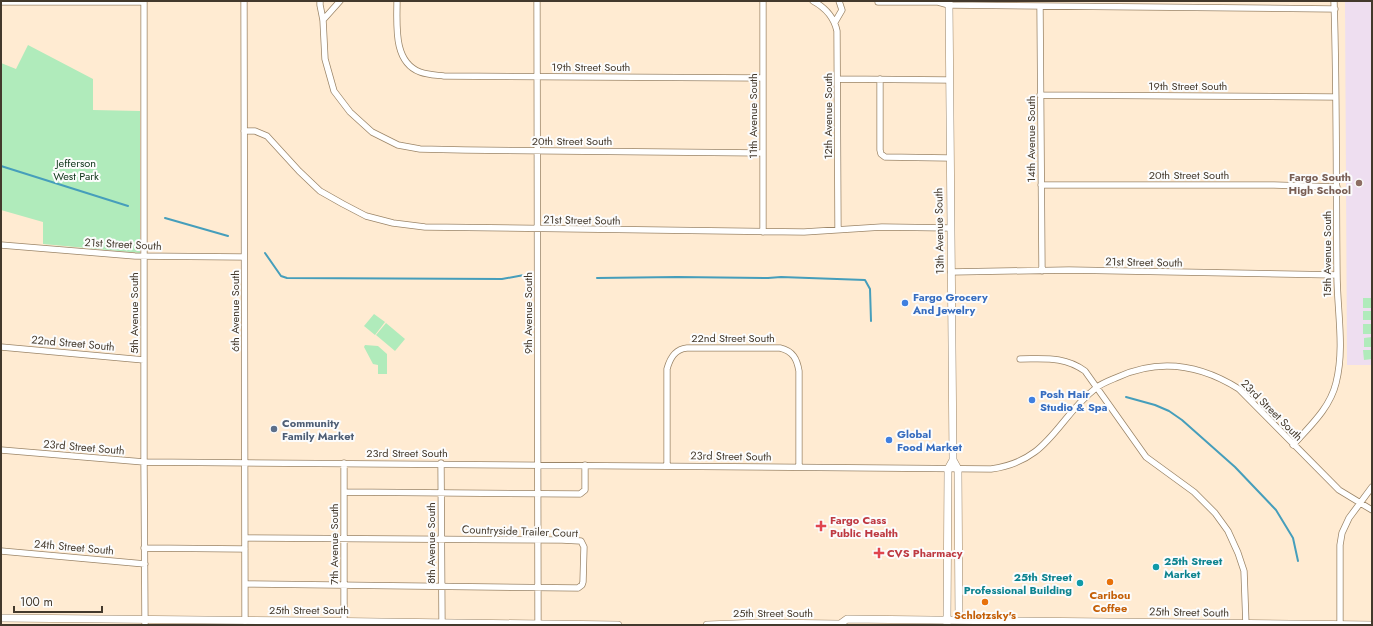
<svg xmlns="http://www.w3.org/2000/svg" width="1373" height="626" font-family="Jost,sans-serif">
  <rect width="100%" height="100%" fill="#ffebd2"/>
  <path fill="#eedef0" d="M1345 1H1372V365H1347Z"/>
  <path fill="#b0ebbb" d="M28 45 93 79V110L140 111V253L43 244V222L1 210V63L16 69Z
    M1363 298H1372V308H1363Z
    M1363 311H1372V320H1363Z
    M374 314 385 322 375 335 364 326Z
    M386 323 405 339 395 351 376 335Z
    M1363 324H1372V334H1363Z
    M1372 337V347H1364V338Z
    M365 345 378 346 387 354V374H378V365L373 364 364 347Z
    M1363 350H1372V359L1364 360Z"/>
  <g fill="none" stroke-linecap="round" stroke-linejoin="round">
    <path stroke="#469ebb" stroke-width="2" d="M1 166 128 206
      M165 218 228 236
      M265 253 281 276 287 278 502 279 524 275
      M597 278 677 277 768 278 781 277 865 280 870 289 871 321
      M1126 397 1155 405 1169 411 1182 420 1235 467 1276 510 1293 538 1298 561"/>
    <defs>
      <path id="minor" d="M144 1V462L145 625
        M244 1 245 621
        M320 1V5L323 20 325 59 334 91 350 112 372 132 398 145 420 149 465 150 763 153
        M397 1C397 25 393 62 420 72 428 75 436 75 444 76L763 78
        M537 1 538 625
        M763 1V232
        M813 1C826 8 834 17 837 31L838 229
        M1 2H144
        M878 2H938L949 5 1335 9
        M1040 6 1042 271
        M323 20 340 1
        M835 22 842 10 839 1
        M838 79 949 80
        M880 79V150L881 154 885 157 949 158
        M1040 95 1335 97
        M244 131H255L267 136 299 171 320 191 343 204 366 216 393 223 425 227 804 232 882 227 950 228
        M1041 185H1274L1337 187
        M1 245 135 256 244 257
        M951 272 1069 270 1337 275
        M1 347 144 360
        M1020 359C1045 359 1064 356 1085 371L1146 457 1194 492 1215 513 1228 531 1238 553 1244 571 1246 625
        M1293 445C1310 426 1330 408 1336 383 1345 348 1337 310 1337 274 1336 183 1337 92 1334 1
        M1 450 144 462 991 469C1050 461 1056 419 1096 388 1102 383 1111 380 1118 377 1160 358 1201 365 1239 389L1339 490 1372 510
        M344 463V625
        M441 463 442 622
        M667 466V369C670 358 675 349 687 348H780C793 351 797 359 799 371V467
        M344 492 580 494 585 490V465
        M246 538 562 540 581 541 584 547 583 582 582 585 578 588 246 584
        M144 548 245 549
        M1 551 145 564
        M1340 625V545L1342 533 1349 518 1372 487"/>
      <path id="major" d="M953 460 958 469 959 624
        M1 618C207 621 412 621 618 625
        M947 624 948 469 953 460 949 1
        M707 625 760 623 840 624 847 619 1372 625"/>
    </defs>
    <use href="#minor" stroke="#9b8568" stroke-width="7"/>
    <use href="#major" stroke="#9b8568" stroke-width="8"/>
    <use href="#minor" stroke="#fff" stroke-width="5.5"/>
    <use href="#major" stroke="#fff" stroke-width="7"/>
  </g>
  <circle fill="#8d6e63" stroke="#fcfcfc" stroke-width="1.5" cx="1359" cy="183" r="4"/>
  <g fill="#3f7fe0" stroke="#fcfcfc" stroke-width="1.5">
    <circle cx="905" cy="303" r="4"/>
    <circle cx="1032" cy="400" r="4"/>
    <circle cx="889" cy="440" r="4"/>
  </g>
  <circle fill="#5c6f8a" stroke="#fcfcfc" stroke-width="1.5" cx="274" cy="429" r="4"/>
  <g fill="#e0444e" stroke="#fcfcfc" stroke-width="1.5">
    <path d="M819 520h4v4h4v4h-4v4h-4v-4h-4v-4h4z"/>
    <path d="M877 547h4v4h4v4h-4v4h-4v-4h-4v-4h4z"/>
  </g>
  <g fill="#0f9aa8" stroke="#fcfcfc" stroke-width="1.5">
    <circle cx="1156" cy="567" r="4"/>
    <circle cx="1080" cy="583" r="4"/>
  </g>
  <g fill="#e8710a" stroke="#fcfcfc" stroke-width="1.5">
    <circle cx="1110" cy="582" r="4"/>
    <circle cx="985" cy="602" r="4"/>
  </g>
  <g text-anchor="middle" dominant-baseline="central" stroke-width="4" stroke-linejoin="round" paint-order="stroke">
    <g font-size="11" fill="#43392c" stroke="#fcfcfc">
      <text x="591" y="67">19th Street South</text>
      <text x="1188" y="86">19th Street South</text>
      <text transform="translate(753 116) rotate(-90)">11th Avenue South</text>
      <text transform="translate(828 116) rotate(-90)">12th Avenue South</text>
      <text transform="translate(1031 139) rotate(-90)">14th Avenue South</text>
      <text x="572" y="141">20th Street South</text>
      <text x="1189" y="175">20th Street South</text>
      <text transform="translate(582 220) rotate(1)">21st Street South</text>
      <text transform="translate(939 231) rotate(-91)">13th Avenue South</text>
      <text transform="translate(123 244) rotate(3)">21st Street South</text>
      <text transform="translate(1327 254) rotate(-90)">15th Avenue South</text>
      <text transform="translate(1144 262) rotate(1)">21st Street South</text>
      <text transform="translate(235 311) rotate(-90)">6th Avenue South</text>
      <text transform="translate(134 313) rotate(-90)">5th Avenue South</text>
      <text transform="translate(528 313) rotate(-90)">9th Avenue South</text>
      <text x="733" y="338">22nd Street South</text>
      <text transform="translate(73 343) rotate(5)">22nd Street South</text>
      <text transform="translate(1272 410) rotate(45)">23rd Street South</text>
      <text transform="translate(84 447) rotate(5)">23rd Street South</text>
      <text x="407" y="453">23rd Street South</text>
      <text transform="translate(731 456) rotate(1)">23rd Street South</text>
      <text transform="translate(520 531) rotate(2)">Countryside Trailer Court</text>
      <text transform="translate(431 543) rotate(-90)">8th Avenue South</text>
      <text transform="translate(334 544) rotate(-90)">7th Avenue South</text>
      <text transform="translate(74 547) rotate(5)">24th Street South</text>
      <text x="309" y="610">25th Street South</text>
      <text transform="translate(1189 612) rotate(1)">25th Street South</text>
      <text x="773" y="613">25th Street South</text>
    </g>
    <g font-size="11" fill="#0e3318" stroke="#fcfcfc">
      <text x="76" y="163">Jefferson<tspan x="76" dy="13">West Park</tspan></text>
    </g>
    <g font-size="11" font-weight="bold" fill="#785e54" stroke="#fcfcfc" text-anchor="end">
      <text x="1351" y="177">Fargo South<tspan x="1351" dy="13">High School</tspan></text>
    </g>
    <g font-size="11" font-weight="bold" fill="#366cbe" stroke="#fcfcfc" text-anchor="start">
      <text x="913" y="297">Fargo Grocery<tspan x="913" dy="13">And Jewelry</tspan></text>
      <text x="1040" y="394">Posh Hair<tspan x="1040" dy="13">Studio &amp; Spa</tspan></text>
      <text x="897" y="434">Global<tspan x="897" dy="13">Food Market</tspan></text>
    </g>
    <g font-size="11" font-weight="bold" fill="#4e5e75" stroke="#fcfcfc" text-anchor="start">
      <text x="282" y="423">Community<tspan x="282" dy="13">Family Market</tspan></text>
    </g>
    <g font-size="11" font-weight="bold" fill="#be3a42" stroke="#fcfcfc" text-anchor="start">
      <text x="830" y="520">Fargo Cass<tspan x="830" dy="13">Public Health</tspan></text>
      <text x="887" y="553">CVS Pharmacy</text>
    </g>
    <g font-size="11" font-weight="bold" fill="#0d838f" stroke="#fcfcfc" text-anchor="start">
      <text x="1164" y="561">25th Street<tspan x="1164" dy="13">Market</tspan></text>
      <text x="1072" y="577" text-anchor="end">25th Street<tspan x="1072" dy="13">Professional Building</tspan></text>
    </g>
    <g font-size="11" font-weight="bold" fill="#c56008" stroke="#fcfcfc">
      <text x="1110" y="595">Caribou<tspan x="1110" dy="13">Coffee</tspan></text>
      <text x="985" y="615">Schlotzsky's</text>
    </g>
  </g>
  <rect width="1373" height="626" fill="none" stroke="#43392c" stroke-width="4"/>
  <path d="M14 606v6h88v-6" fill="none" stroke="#43392c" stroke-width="2"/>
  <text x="20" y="606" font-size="12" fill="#43392c" stroke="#fcfcfc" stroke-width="3" paint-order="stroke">100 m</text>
</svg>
